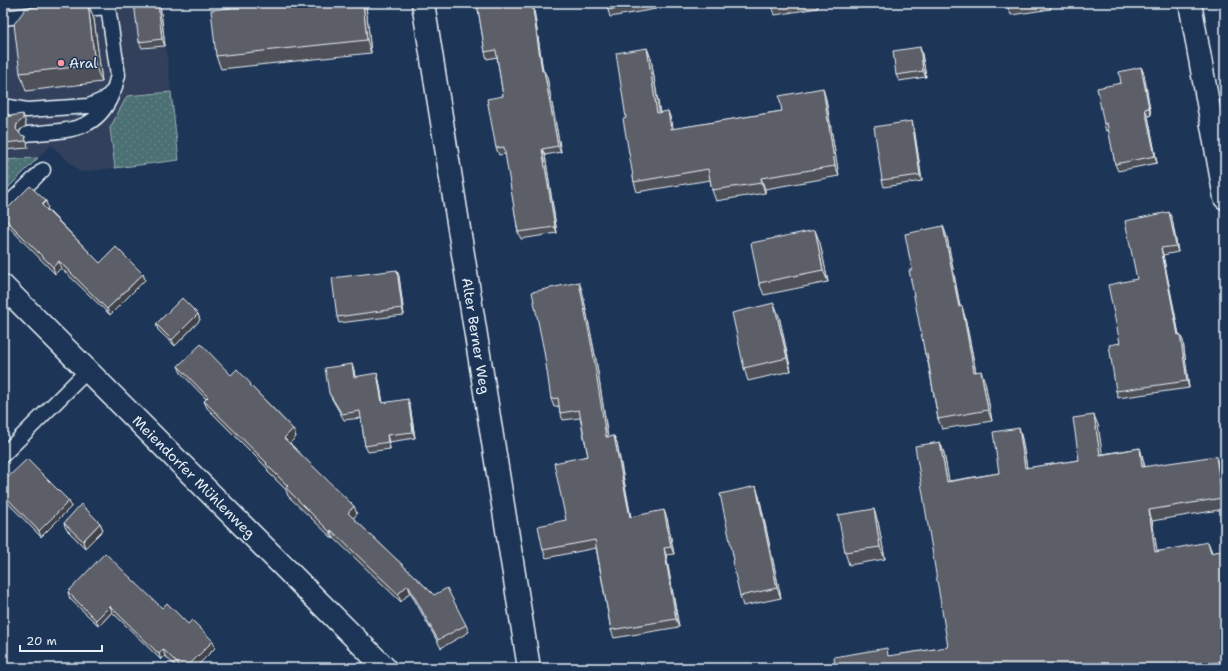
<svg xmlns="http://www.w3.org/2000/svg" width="1228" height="671" font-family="'Shantell Sans',sans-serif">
  <defs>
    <pattern id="grass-dots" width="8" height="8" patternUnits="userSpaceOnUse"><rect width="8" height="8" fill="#4b7073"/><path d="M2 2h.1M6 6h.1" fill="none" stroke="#658588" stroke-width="1.8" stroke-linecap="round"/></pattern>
  </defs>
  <rect width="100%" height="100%" fill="#1d3557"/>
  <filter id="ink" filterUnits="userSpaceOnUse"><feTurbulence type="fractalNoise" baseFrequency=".025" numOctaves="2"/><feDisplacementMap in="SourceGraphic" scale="8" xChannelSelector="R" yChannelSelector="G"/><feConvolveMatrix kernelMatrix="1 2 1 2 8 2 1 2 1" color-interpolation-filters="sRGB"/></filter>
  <g filter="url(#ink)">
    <path fill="#30415c" d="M3 3H161L179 160 80 172 51 145 3 193Z"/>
    <path fill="url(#grass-dots)" stroke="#9ab0b6" d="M171 92 179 160 115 168 110 128 127 96Z
      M38 158 3 193V160Z"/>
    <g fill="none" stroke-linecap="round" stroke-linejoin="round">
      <defs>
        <path id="service" d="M3 18 37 14
          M3 106 27 110 89 106 105 99 114 90 118 75 108 7 72 10
          M27 134C64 130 96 134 112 94
          M3 209 43 170
          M3 455 88 370"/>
        <g id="minor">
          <path id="s1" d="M423 3 529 668"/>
          <path d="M1190 3 1225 198"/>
        </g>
        <g id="tertiary">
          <path id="s2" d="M3 286 385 668"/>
        </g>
      </defs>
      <use href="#service" stroke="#e8f1f8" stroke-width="17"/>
      <use href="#minor" stroke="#e8f1f8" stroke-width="25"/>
      <use href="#tertiary" stroke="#e8f1f8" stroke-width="25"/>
      <use href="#service" stroke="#1d3557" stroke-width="14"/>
      <use href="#minor" stroke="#1d3557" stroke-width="22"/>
      <use href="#tertiary" stroke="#1d3557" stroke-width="22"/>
    </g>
    <path fill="#505159" stroke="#e8f1f8" d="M68 3H88L94 19 102 82 26 91 20 73Z
      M477 3H533L543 71 547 77 561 152 545 155 557 233 521 239 518 232 506 154 499 155 496 148 503 96 497 57 487 59 485 52Z
      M607 3H655L656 9 610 17 608 10Z
      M771 3H817L818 8 775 15Z
      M1006 3H1050L1051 9 1011 15Z
      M160 4 165 46 142 48 139 42Z
      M366 6 371 53 221 69 216 56Z
      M647 48 651 59 660 113 672 122 673 129 782 111 826 99 839 176 765 189V193L716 201 712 190 710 180 637 192 634 182 626 118Z
      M922 54 926 77 899 81 896 75Z
      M1141 67 1144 74 1151 115 1148 116 1157 163 1118 171 1115 164 1109 130 1106 131 1104 124 1121 83Z
      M3 117 25 121 26 126 20 130 19 133 27 142 28 148 3 150Z
      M914 128 922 181 884 187 882 180Z
      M48 208 47 209 100 263 143 274 145 280 110 315 61 268 55 274 3 221V211Z
      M1172 219 1178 252 1163 255 1179 334 1183 341 1189 388 1118 398 1116 391 1120 343 1137 279Z
      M943 226 947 237 960 306 965 317 976 372 985 382 992 421 942 429 938 419 928 362 925 354 912 270Z
      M820 243 828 282 764 295 759 283Z
      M399 276 404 315 339 323 337 317Z
      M582 290 596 360 608 437 614 436 617 443 631 517 667 518 674 554 666 555 679 627 614 638 611 630 596 548 546 558 543 550 566 520 588 456 580 418 563 420 560 413 559 406 554 407 551 399Z
      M198 314 200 320 175 346 158 330 156 324Z
      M779 316 791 371 748 381 744 368Z
      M178 366 231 375 253 388 293 429 296 437 290 443 357 514 353 518 434 595 466 625 469 632 441 648 410 592 401 602 334 538 333 539 288 496 286 490 268 472 267 468 207 408 204 401 206 399 181 373Z
      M354 370 355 377 379 380 383 403 410 406 415 438 389 442 390 449 368 452 365 446 361 418 344 420 332 399 329 393Z
      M1098 425 1102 454 1140 448 1143 459 1145 467H1219L1225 502V509L1152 521 1157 551 1212 553 1225 550V668H835L890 656 948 647 940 442 944 453 949 481 999 473 1019 428 1022 439 1027 468 1079 460Z
      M3 482 69 501 71 507 41 537 3 498Z
      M759 496 781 598 743 606 740 596Z
      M878 522 885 559 849 565 845 552Z
      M64 523H100L103 530 85 548 66 529Z
      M68 592 162 608 213 641 215 648 195 668H178L165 656 161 660 112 612 99 626 70 599Z"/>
    <path fill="#414248" stroke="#e8f1f8" d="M88 3 94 19 102 82 95 65Z
      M158 3H160V4L165 46 162 39Z
      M363 3H365L366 6 371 53 367 40Z
      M532 3H533L544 78 542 71Z
      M920 47 922 54 926 77 923 71Z
      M647 48 651 59 661 124 657 113Z
      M1141 67 1144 74 1151 115 1149 108Z
      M544 71 547 77 561 152 558 146Z
      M823 88 826 99 839 176 835 166Z
      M1145 109 1148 116 1157 163 1155 156Z
      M668 111 672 122 675 140 671 129Z
      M23 114 25 121 26 126 20 130 19 135 16 129 17 124Z
      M912 121 914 128 922 181 920 175Z
      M542 149 545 155 557 233 555 227Z
      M761 178 765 189V193L762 183Z
      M46 201 48 208 45 211 42 205Z
      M1169 212 1172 219 1178 252 1176 246Z
      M943 226 947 237 962 317 959 307Z
      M815 230 820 243 828 282 823 270Z
      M1161 248 1163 255 1180 341 1178 335Z
      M59 261 61 268 55 274 53 267Z
      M397 270 399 276 404 315 402 308Z
      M143 274 145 280 110 315 107 309Z
      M579 282 582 290 596 360 609 445 606 437Z
      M774 303 779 316 791 371 787 358Z
      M962 306 965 317 978 383 974 372Z
      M198 314 200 320 175 346 172 340Z
      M1180 334 1183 341 1189 388 1187 381Z
      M352 364 354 370 356 383 354 377Z
      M981 371 985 382 992 421 988 410Z
      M377 373 379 380 384 410 382 403Z
      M408 399 410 406 415 438 413 432Z
      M1094 415 1098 425 1104 465 1100 455Z
      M1019 428 1022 439 1029 479 1025 468Z
      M293 429 296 437 287 446 284 438Z
      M387 435 389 442 390 449 388 442Z
      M614 436 617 443 632 524 630 517Z
      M940 442 944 453 951 492 947 482Z
      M1140 448 1143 459 1146 478 1142 467Z
      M1216 456 1219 467 1225 502V506L1222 498Z
      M756 486 759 496 781 598 777 588Z
      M69 501 71 507 41 537 39 531Z
      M354 506 357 514 351 521 348 513Z
      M874 509 878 522 885 559 880 547Z
      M664 510 667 518 674 554 671 547Z
      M1149 510 1152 521 1159 562 1155 552Z
      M100 523 103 530 85 548 83 541Z
      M331 530 334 538 333 539 330 532Z
      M1208 542 1212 552 1215 564 1211 553Z
      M664 548 666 555 679 627 676 619Z
      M408 585 410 592 401 602 398 594Z
      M110 606 112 612 99 626 96 620Z
      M213 641 215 648 195 668H186Z
      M163 649 165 656 161 660 159 654Z"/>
    <path fill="#5d5e67" stroke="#e8f1f8" d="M68 3H88L95 65 20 73 14 24 26 8Z
      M134 3H158L162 39 139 42Z
      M274 3H363L367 40 216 56 211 10Z
      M477 3H532L542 71H544L558 146 542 149 555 227 518 232 504 147 496 148 487 99 503 96 496 50 485 52Z
      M607 3H651L608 10Z
      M1006 3H1017L1007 5Z
      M920 47 923 71 896 75 893 51Z
      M647 48 657 113 668 111 671 129 782 111 779 96 823 88 835 166 761 178 762 183 712 190 708 169 634 182 623 119 626 118 616 53Z
      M1141 67 1149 108 1145 109 1155 156 1115 164 1107 123 1104 124 1097 88 1121 83 1119 72Z
      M23 114V119L17 124 16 129 21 135 25 136 26 141 3 143V117Z
      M912 121 920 175 882 180 874 127Z
      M30 186 46 201 42 205 100 263 116 247 143 274 107 309 59 261 53 267 3 217V211L7 209Z
      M1169 212 1176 246 1161 248 1178 335 1180 334 1187 381 1116 391 1109 345 1120 343 1108 285 1137 279 1125 221Z
      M943 226 959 307 962 306 974 372 981 371 988 410 938 419 927 354H925L909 270H912L905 234Z
      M815 230 823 270 759 283 751 243Z
      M397 270 402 308 337 317 332 278Z
      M579 282 593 353 606 437 614 436 630 517 664 510 671 547 664 548 676 619 611 630 595 540 543 550 538 526 566 520 554 463 588 456 579 410 560 413 558 398 551 399 544 351 532 292Z
      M182 298 198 314 172 340 156 324Z
      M774 303 787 358 744 368 732 313Z
      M201 344 231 375 237 369 251 384 250 385 293 429 284 438 354 506 348 513 434 595 447 588 466 625 438 640 408 585 398 594 331 530 330 532 286 488 288 486 266 464 267 463 204 401 208 397 178 366Z
      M352 364 354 377 377 373 382 403 408 399 413 432 387 435 388 442 365 446 360 411 342 414 329 393 325 368Z
      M1094 415 1100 455 1140 448 1142 467 1216 456 1222 498 1149 510 1155 552 1208 542 1211 553 1225 550V661L1185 668H835L834 657 887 648 888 656 948 647 915 446 940 442 947 482 999 473 993 432 1019 428 1025 468 1079 460 1073 418Z
      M27 459 69 501 39 531 3 494V482Z
      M756 486 777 588 740 596 732 561 734 560 720 494Z
      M81 504 100 523 83 541 64 523Z
      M874 509 880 547 845 552 838 515Z
      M105 553 162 608 167 603 188 624 192 620 213 641 186 668H182L163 649 159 654 110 606 96 620 68 592Z"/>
  </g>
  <circle fill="#ff9aa2" stroke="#1d3557" stroke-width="1.5" cx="61" cy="63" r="4"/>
  <g text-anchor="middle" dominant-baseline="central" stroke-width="3" stroke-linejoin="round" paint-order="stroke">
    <g font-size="14" fill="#e8f1f8" stroke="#1d3557" text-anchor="start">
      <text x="69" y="63">Aral</text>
    </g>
    <g font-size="14" fill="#e8f1f8" stroke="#1d3557">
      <text stroke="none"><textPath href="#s1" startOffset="337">Alter Berner Weg</textPath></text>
      <text stroke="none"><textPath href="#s2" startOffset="270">Meiendorfer Mühlenweg</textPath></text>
    </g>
  </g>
  <rect width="1228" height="671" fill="none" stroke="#1d3557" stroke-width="16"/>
  <rect x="8" y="8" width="1212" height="655" fill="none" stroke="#e8f1f8" stroke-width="1.5" filter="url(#ink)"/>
  <path d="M20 645v6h82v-6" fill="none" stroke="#e8f1f8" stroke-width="2"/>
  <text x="26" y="645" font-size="12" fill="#e8f1f8" stroke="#1d3557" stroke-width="3" paint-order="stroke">20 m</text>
</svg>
